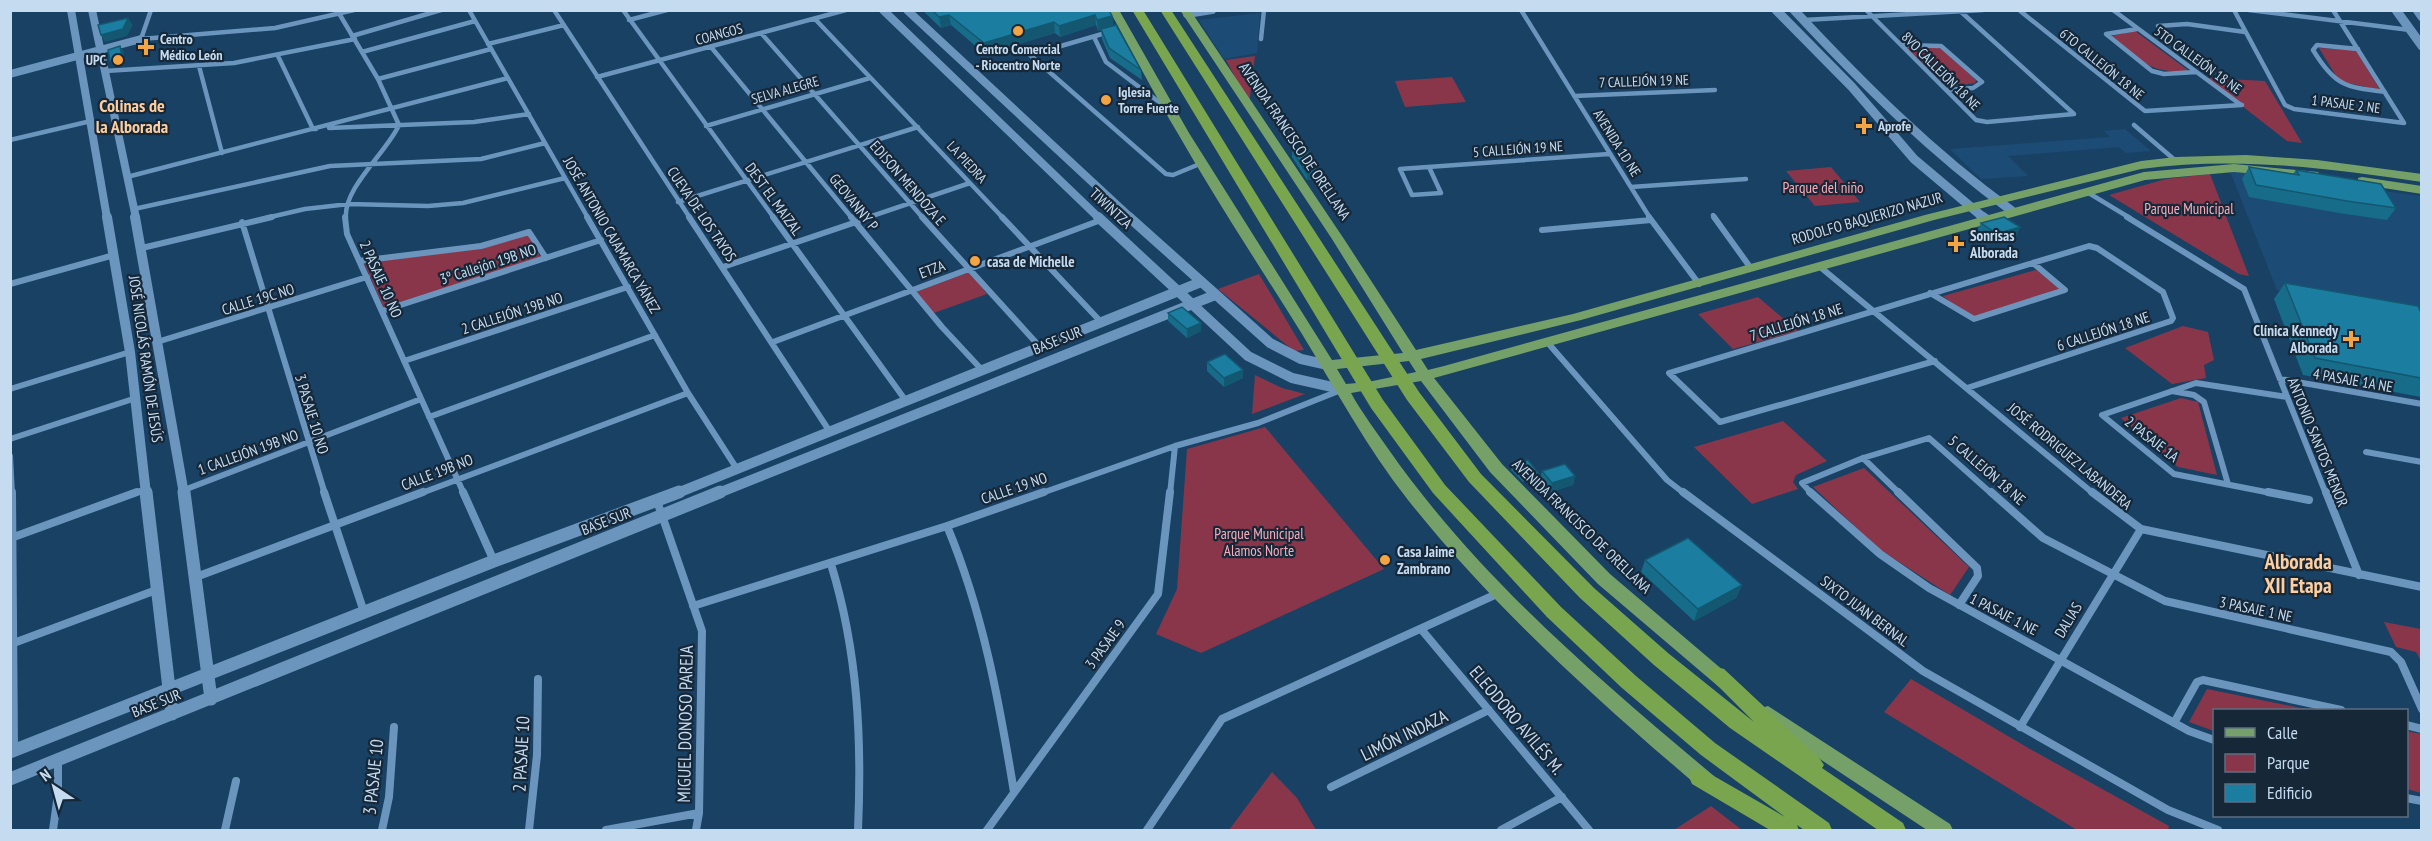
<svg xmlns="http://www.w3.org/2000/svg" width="2432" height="841" font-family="'PT Sans Narrow',sans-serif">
  <rect width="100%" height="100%" fill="#194164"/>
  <path fill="#1c4c75" d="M1260 13 1257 53 1224 59 1199 20Z
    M2125 129 2151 151 2126 153 2119 147 2008 156 2028 176 1981 179 1950 149 2110 137 2104 131Z
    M2230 171 2421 196V315L2277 290Z"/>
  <path fill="#8a364a" d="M2135 31 2189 71C2148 74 2141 60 2111 36Z
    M1931 46 1942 49 1976 80 1975 83 1948 87 1907 48Z
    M2319 48 2356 50 2380 90 2339 81Z
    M1255 56 1249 104 1226 60Z
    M1452 77 1466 102 1405 107 1395 81Z
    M2206 78 2265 81 2302 143 2287 141Z
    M1831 167 1860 202 1815 206 1786 171Z
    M2210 174 2249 276 2239 274 2109 195 2166 179Z
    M528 235 541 258 384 308 364 263Z
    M2036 270 2065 291 1971 318 1943 296Z
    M970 272 987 294 931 314 915 292Z
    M1259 274 1304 350 1294 351 1218 289Z
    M1758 297 1798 331 1733 349 1698 314Z
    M2183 326 2208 332 2214 360 2204 365 2206 378 2172 384 2125 348Z
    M1255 375 1282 388 1305 394 1252 414Z
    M2181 398 2198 402 2217 475 2178 467 2121 418Z
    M1783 421 1827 461 1796 475 1793 482 1798 489 1752 504 1694 447Z
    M1265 427 1384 569 1201 653 1156 634 1177 589 1187 449Z
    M1864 468 1969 567 1950 595 1879 549 1813 487Z
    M2384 622 2421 629V661L2416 652 2396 647Z
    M1911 679 2030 749 2169 826 2168 830H2077L1884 712Z
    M2207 689 2310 710H2214V731L2189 722Z
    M2406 731 2421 734V793L2407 789Z
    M1272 772 1297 798 1316 830H1229Z
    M1711 806 1742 830H1674Z"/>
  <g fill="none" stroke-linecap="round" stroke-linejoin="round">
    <path stroke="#6b95bd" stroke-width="4.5" d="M151 10 141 39 275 28 354 10
      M469 10 588 218
      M554 10 690 218
      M623 10 774 218
      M1521 10 1650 218
      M1866 10 1976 120 1987 122 2074 114 1959 10
      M2019 10 2145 111 2242 105
      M2113 10 2241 105
      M2234 10 2285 105 2294 109 2404 123
      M2249 10 2410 30
      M2333 10 2404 123
      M340 15 378 79 399 125C387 152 343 188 346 218
      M815 19 1003 218
      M629 20 667 10
      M1804 20 1983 10
      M2158 26 2187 24 2245 32
      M2137 29 2106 34 2152 71 2164 74 2196 72
      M1109 32 1030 55 1166 174 1173 175 1202 163
      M761 33 923 218
      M352 36 441 10
      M1094 37 1106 62 1167 108
      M1261 39 1264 10
      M488 44 564 25
      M1901 45 1941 46 1982 82 1973 88 1947 90
      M711 47 852 218
      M2358 49 2317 45 2313 50C2335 86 2345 87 2385 92
      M362 52 475 21
      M278 56 313 129H316
      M199 66 222 153
      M105 71 234 63 355 39
      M597 77 846 10
      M378 79 491 49
      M1574 96 1715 90
      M2134 125 2176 161
      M706 126 870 78
      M329 128 474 122 529 114
      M10 140 91 121
      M1429 167 1441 193 1412 195 1400 169 1609 154
      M127 177 508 78
      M1631 187 1746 179
      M2087 192 2130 218
      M678 202 918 127
      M134 209 330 166 481 159 545 143
      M1713 215 1715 218
      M266 218 305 209 349 204 428 206 463 203 565 178
      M866 218 970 183"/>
    <path stroke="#6b95bd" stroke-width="6" d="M345 217 347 234 464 494
      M587 217 688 393 737 469
      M689 217 830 432
      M773 217 906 401
      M851 217 942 327 982 370
      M922 217 1040 347
      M1002 217 1101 322
      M1649 217 1699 284
      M1714 217 1750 267
      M2127 217 2244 289 2326 494
      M242 222 325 494
      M1542 230 1651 220
      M142 248 272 217
      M359 261 481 246 529 232 546 258
      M1819 266 2094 494
      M723 267 871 217
      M10 284 114 255
      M1930 293 1974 319 2065 290 2033 263
      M382 311 601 240
      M157 342 367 277
      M773 342 1101 220
      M1548 343 1667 480 1685 494
      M404 361 628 287
      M1935 361 1720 422 1669 373 2089 246 2097 248 2163 292 2173 318 2171 321 1967 388
      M2280 379 2422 404
      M10 389 130 352
      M2172 391 2194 395 2204 402 2228 484
      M429 417 655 335
      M10 439 136 398
      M2366 452 2422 462
      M10 456 12 494
      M1863 458 1900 494
      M184 490 421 399
      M133 494 145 489
      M419 494 688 393
      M1039 494 1175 446 1258 423 1341 390
      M1170 494 1175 446
      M1812 494 1802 483 1863 458 1929 438 1992 494
      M2276 494 2174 474 2102 415 2196 383 2287 397"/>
    <path stroke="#6b95bd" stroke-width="8" d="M12 492 14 750
      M324 492 364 612
      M463 492 494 561
      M1683 492 1923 671 2168 810 2218 830
      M1810 492 1880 554 1929 588 2189 731 2214 740
      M1898 492 1977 568 1978 576 1959 605
      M1991 492 2043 538 2165 601 2391 652 2401 662 2422 709
      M2092 492 2141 529 2422 587
      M2268 492 2309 500
      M2326 492 2359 575
      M657 501 702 631 699 813 696 830
      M947 526C983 612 999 701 1014 792
      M11 538 137 492
      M831 564C858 652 862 739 858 830
      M196 577 423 492
      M693 606 947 526 1044 492
      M1421 629 1589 830
      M11 644 159 589
      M2174 723 2197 682 2203 680 2341 710
      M2406 725 2422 729
      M2020 727 2141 529
      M1331 787 1489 710
      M2406 798 2422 801
      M53 830 58 794V760
      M225 830 236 781
      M382 830 389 797 394 727
      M529 830 537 755 538 679
      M606 830 699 813
      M987 830 1158 594 1170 492
      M1147 830 1222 719 1499 593
      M1501 830 1562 797"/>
    <path stroke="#6b95bd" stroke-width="8" d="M71 10 107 218
      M92 10 136 218
      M883 10 1099 218
      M907 10 1131 218
      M1187 14 1212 10
      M10 74 141 39"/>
    <path stroke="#6b95bd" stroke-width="10" d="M107 217 130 352 146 494
      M135 217 184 494
      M1098 217 1248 356 1292 378 1341 389
      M1129 217 1270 343 1301 359 1328 365
      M675 494 1201 282
      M716 494 1215 295"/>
    <path stroke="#6b95bd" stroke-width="13" d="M146 492 172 714
      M184 492 211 699
      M10 752 494 561 679 492
      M10 779 720 492"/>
    <path stroke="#6b95bd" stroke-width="9" d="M1776 10 1852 87 1914 159 1984 218
      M1794 10C1862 83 1931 152 2012 211
      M2396 10 2422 46
      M2417 10 2422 17"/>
    <path stroke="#6b95bd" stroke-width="11" d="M1982 217 1985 219"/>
    <path fill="#75a169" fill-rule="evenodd" d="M1109 10H1119L1189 133 1332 360 1403 353 1332 239 1180 10H1190L1344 239 1416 350 1573 314 1925 215 2141 161 2176 157 2246 155 2317 160 2422 174V182C2327 168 2236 156 2141 169L1934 220 1581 320 1421 359 1428 370 1444 366 2144 172 2234 164 2318 172 2320 175 2314 179 2234 172 2145 180 1434 378 1502 464 1610 574 1731 677 1734 682 1731 687 1725 689 1719 687 1598 584 1490 472 1421 381 1351 393C1362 413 1376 431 1389 450 1478 577 1596 677 1714 776L1717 782 1714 788 1707 791 1700 788C1596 699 1494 608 1408 500 1367 448 1336 390 1302 334 1260 267 1216 200 1177 132 1153 92 1132 51 1109 10ZM1409 361 1416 372 1368 382 1346 384 1337 369Z
      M2362 177 2422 186V194L2358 184V178Z
      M1768 706 1950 824 1953 830H1927L1761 720 1759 714 1761 708Z"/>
    <path fill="#78a54d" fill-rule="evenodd" d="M1132 10H1143L1383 400 1445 485 1561 607 1636 676 1715 743 1829 823 1832 830H1804L1797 825 1799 830H1770L1692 784 1689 777 1692 770 1700 768 1785 817 1701 755 1622 688 1547 617 1433 493 1371 408Z
      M1160 10H1171L1419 392 1481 474 1594 588 1668 653 1754 722 1707 675 1710 669 1717 667 1724 669 1820 759 1824 765 1822 768 1903 823 1906 830H1878L1730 728 1654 665 1580 598 1469 482 1407 400Z"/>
  </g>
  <path fill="#176c8a" d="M922 10H1109L1112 16 1113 26 1141 70 1142 80 1110 58 1102 39 1101 30 1098 31 1096 25 1060 37 1055 33 985 54 951 25 941 28Z
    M1292 150 1318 173V179L1307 180 1292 157Z
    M2249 167 2293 174 2296 170 2396 208 2387 220 2339 213 2249 197 2242 179Z
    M1981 223 2020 227 2016 236 1993 242 1977 231Z
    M2285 283 2421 313V397L2303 375 2274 299Z
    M1168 313 1201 331 1187 338 1168 321Z
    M1207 362 1243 370V378L1224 387 1207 371Z
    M1512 466 1539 474 1538 478 1523 482 1511 470Z
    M1542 471 1575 476 1573 485 1550 492 1540 479Z
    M1645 560 1742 585 1736 598 1694 621 1641 572Z"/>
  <path fill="#135870" d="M949 15 951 25 941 28 939 17Z
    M1095 15 1096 25 1060 37 1059 26Z
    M1112 16 1113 27 1098 31 1097 20Z
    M128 18 133 25 127 36 105 42 101 35Z
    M1054 22 1055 33 985 54 984 43Z
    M120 46 123 50 125 62 112 65 110 61Z
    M1318 173V179L1307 180V174Z
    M2020 227 2016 236 1993 242 1997 234Z
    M1201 323V331L1187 338V329Z
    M1243 370V378L1224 387V378Z
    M1539 474 1538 478 1523 482 1524 478Z
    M1575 476 1573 485 1550 492 1552 483Z
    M1742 585 1736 598 1694 621 1698 609Z"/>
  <path fill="#1b7da0" stroke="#135870" stroke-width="1.5" d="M932 10H1109L1112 16 1097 20 1095 15 1059 26 1054 22 984 43 949 15 939 17Z
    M128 18 123 29 101 35 98 25Z
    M1116 25 1141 70 1109 48 1101 29Z
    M120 46 122 58 110 61 108 50Z
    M1307 149 1318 173 1307 174 1292 150Z
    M2249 167 2299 175 2296 170 2381 184 2396 208 2347 201 2256 185Z
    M2004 217 2020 227 1997 234 1981 223Z
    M2285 283 2418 306 2421 313V378L2315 358Z
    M1182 307 1201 323 1187 329 1168 313Z
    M1225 354 1243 370 1224 378 1207 362Z
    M1528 460 1539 474 1524 478 1512 466Z
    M1565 464 1575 476 1552 483 1542 471Z
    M1688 538 1742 585 1698 609 1645 560Z"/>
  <g fill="#f3a443" stroke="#162737" stroke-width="2">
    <circle cx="1018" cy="31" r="6"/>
    <path d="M143 38h6v6h6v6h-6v6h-6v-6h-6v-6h6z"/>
    <circle cx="118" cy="60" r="6"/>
    <circle cx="1106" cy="100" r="6"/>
    <path d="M1861 117h6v6h6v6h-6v6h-6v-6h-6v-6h6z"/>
    <path d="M1953 235h6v6h6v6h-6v6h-6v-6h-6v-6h6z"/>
    <circle cx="975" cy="261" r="6"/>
    <path d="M2348 330h6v6h6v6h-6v6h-6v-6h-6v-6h6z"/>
    <circle cx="1385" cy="560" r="6"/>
  </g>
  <g text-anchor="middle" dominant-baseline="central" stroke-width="4.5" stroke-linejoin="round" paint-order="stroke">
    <g font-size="14" fill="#c5dbf0" stroke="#162737">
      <text transform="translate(719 34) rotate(-15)">COANGOS</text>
      <text transform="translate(2198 60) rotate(36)">5TO CALLEJÓN 18 NE</text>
      <text transform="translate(2102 64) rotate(39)">6TO CALLEJÓN 18 NE</text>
      <text transform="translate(1941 71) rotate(45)">8VO CALLEJÓN 18 NE</text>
      <text transform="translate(1644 81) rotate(-2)">7 CALLEJÓN 19 NE</text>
      <text transform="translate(785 90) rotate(-16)">SELVA ALEGRE</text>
      <text transform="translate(2346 104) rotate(7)">1 PASAJE 2 NE</text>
      <text transform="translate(1617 143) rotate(58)">AVENIDA 1D NE</text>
      <text transform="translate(1518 149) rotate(-4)">5 CALLEJÓN 19 NE</text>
      <text transform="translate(967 162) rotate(47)">LA PIEDRA</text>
    </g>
    <g font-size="14" font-weight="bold" fill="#c5dbf0" stroke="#162737" text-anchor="start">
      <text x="160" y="39">Centro<tspan x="160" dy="16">Médico León</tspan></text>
      <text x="1018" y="49" text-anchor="middle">Centro Comercial<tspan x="1018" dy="16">- Riocentro Norte</tspan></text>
      <text x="106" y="60" text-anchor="end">UPC</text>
      <text x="1118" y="92">Iglesia<tspan x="1118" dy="16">Torre Fuerte</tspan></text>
      <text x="1878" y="126">Aprofe</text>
    </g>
    <g font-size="15" fill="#c5dbf0" stroke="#162737">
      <text transform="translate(1295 141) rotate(56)">AVENIDA FRANCISCO DE ORELLANA</text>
      <text transform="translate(908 183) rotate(49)">EDISON MENDOZA E</text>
      <text transform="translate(774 199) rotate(54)">DEST EL MAIZAL</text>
      <text transform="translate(854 202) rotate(51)">GEOVANNY P</text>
      <text transform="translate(1111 208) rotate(43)">TIWINTZA</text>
      <text transform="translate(702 214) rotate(56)">CUEVA DE LOS TAYOS</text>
      <text transform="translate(1867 218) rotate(-16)">RODOLFO BAQUERIZO NAZUR</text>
      <text transform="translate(612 235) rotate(60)">JOSÉ ANTONIO CAJAMARCA YÁNEZ</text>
      <text transform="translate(488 264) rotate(-18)">3º Callejón 19B NO</text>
      <text transform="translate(932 269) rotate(-20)">ETZA</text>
      <text transform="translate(381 279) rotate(66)">2 PASAJE 10 NO</text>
      <text transform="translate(258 299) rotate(-17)">CALLE 19C NO</text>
      <text transform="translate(512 313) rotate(-18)">2 CALLEJÓN 19B NO</text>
      <text transform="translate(1796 322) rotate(-17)">7 CALLEJÓN 18 NE</text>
      <text transform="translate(2103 331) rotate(-18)">6 CALLEJÓN 18 NE</text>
      <text transform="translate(1057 340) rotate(-22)">BASE SUR</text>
      <text transform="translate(146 359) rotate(82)">JOSÉ NICOLÁS RAMÓN DE JESÚS</text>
      <text transform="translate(2353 380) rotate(10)">4 PASAJE 1A NE</text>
      <text transform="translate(312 414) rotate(73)">3 PASAJE 10 NO</text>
      <text transform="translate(2152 439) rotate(38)">2 PASAJE 1A</text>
      <text transform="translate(2318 442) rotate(68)">ANTONIO SANTOS MENOR</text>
      <text transform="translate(248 452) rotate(-20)">1 CALLEJÓN 19B NO</text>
      <text transform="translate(2070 456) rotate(40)">JOSÉ RODRIGUEZ LABANDERA</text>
      <text transform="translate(1987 470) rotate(41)">5 CALLEJÓN 18 NE</text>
      <text transform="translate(437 472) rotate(-21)">CALLE 19B NO</text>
      <text transform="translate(1014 488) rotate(-19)">CALLE 19 NO</text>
      <text transform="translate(606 521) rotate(-21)">BASE SUR</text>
      <text transform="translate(1582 526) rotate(44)">AVENIDA FRANCISCO DE ORELLANA</text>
      <text transform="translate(2256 609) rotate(12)">3 PASAJE 1 NE</text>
      <text transform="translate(1865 611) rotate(37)">SIXTO JUAN BERNAL</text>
      <text transform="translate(2004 614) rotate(27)">1 PASAJE 1 NE</text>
      <text transform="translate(2068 620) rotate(-59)">DALIAS</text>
      <text transform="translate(1105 644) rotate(-54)">3 PASAJE 9</text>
      <text transform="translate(156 703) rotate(-22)">BASE SUR</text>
    </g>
    <g font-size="15" fill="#faacba" stroke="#162737">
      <text x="1823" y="187">Parque del niño</text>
      <text x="2189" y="208">Parque Municipal</text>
      <text x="1259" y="533">Parque Municipal<tspan x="1259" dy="17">Alamos Norte</tspan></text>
    </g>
    <g font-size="15" font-weight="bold" fill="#c5dbf0" stroke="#162737" text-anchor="start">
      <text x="1970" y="235">Sonrisas<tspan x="1970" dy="17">Alborada</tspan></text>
      <text x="987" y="261">casa de Michelle</text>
      <text x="2338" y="330" text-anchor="end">Clínica Kennedy<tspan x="2338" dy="17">Alborada</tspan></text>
      <text x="1397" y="551">Casa Jaime<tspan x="1397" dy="17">Zambrano</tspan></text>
    </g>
    <g font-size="18" font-weight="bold" fill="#fdcfa0" stroke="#162737">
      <text x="132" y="105">Colinas de<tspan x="132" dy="21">la Alborada</tspan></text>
    </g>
    <g font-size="18" fill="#c5dbf0" stroke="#162737">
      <text transform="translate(1517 720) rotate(50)">ELEODORO AVILÉS M.</text>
      <text transform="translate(685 724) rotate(-89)">MIGUEL DONOSO PAREJA</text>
      <text transform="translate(1404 735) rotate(-26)">LIMÓN INDAZA</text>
      <text transform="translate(521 754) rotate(-87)">2 PASAJE 10</text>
      <text transform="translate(373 777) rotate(-84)">3 PASAJE 10</text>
    </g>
    <g font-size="21" font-weight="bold" fill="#fdcfa0" stroke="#162737">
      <text x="2298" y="561">Alborada<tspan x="2298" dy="24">XII Etapa</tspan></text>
    </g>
  </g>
  <rect width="2432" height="841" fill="none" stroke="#c5dbf0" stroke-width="24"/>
  <rect x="2213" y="709" width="195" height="108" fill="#162737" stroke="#5c6f81" stroke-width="1.5"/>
  <rect x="2225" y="728" width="30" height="9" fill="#75a169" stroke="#5c6f81" stroke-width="1.5"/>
  <text x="2267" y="739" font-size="18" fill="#c5dbf0">Calle</text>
  <rect x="2225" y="754" width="30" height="18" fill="#8a364a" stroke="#5c6f81" stroke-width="1.5"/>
  <text x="2267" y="769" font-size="18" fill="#c5dbf0">Parque</text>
  <rect x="2225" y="784" width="30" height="18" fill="#1b7da0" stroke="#5c6f81" stroke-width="1.5"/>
  <text x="2267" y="799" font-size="18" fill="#c5dbf0">Edificio</text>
  <g transform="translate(54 787) rotate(324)" stroke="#162737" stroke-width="4.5" paint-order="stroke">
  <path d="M0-4.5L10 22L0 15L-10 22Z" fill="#c5dbf0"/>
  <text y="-9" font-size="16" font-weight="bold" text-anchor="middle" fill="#c5dbf0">N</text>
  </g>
</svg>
